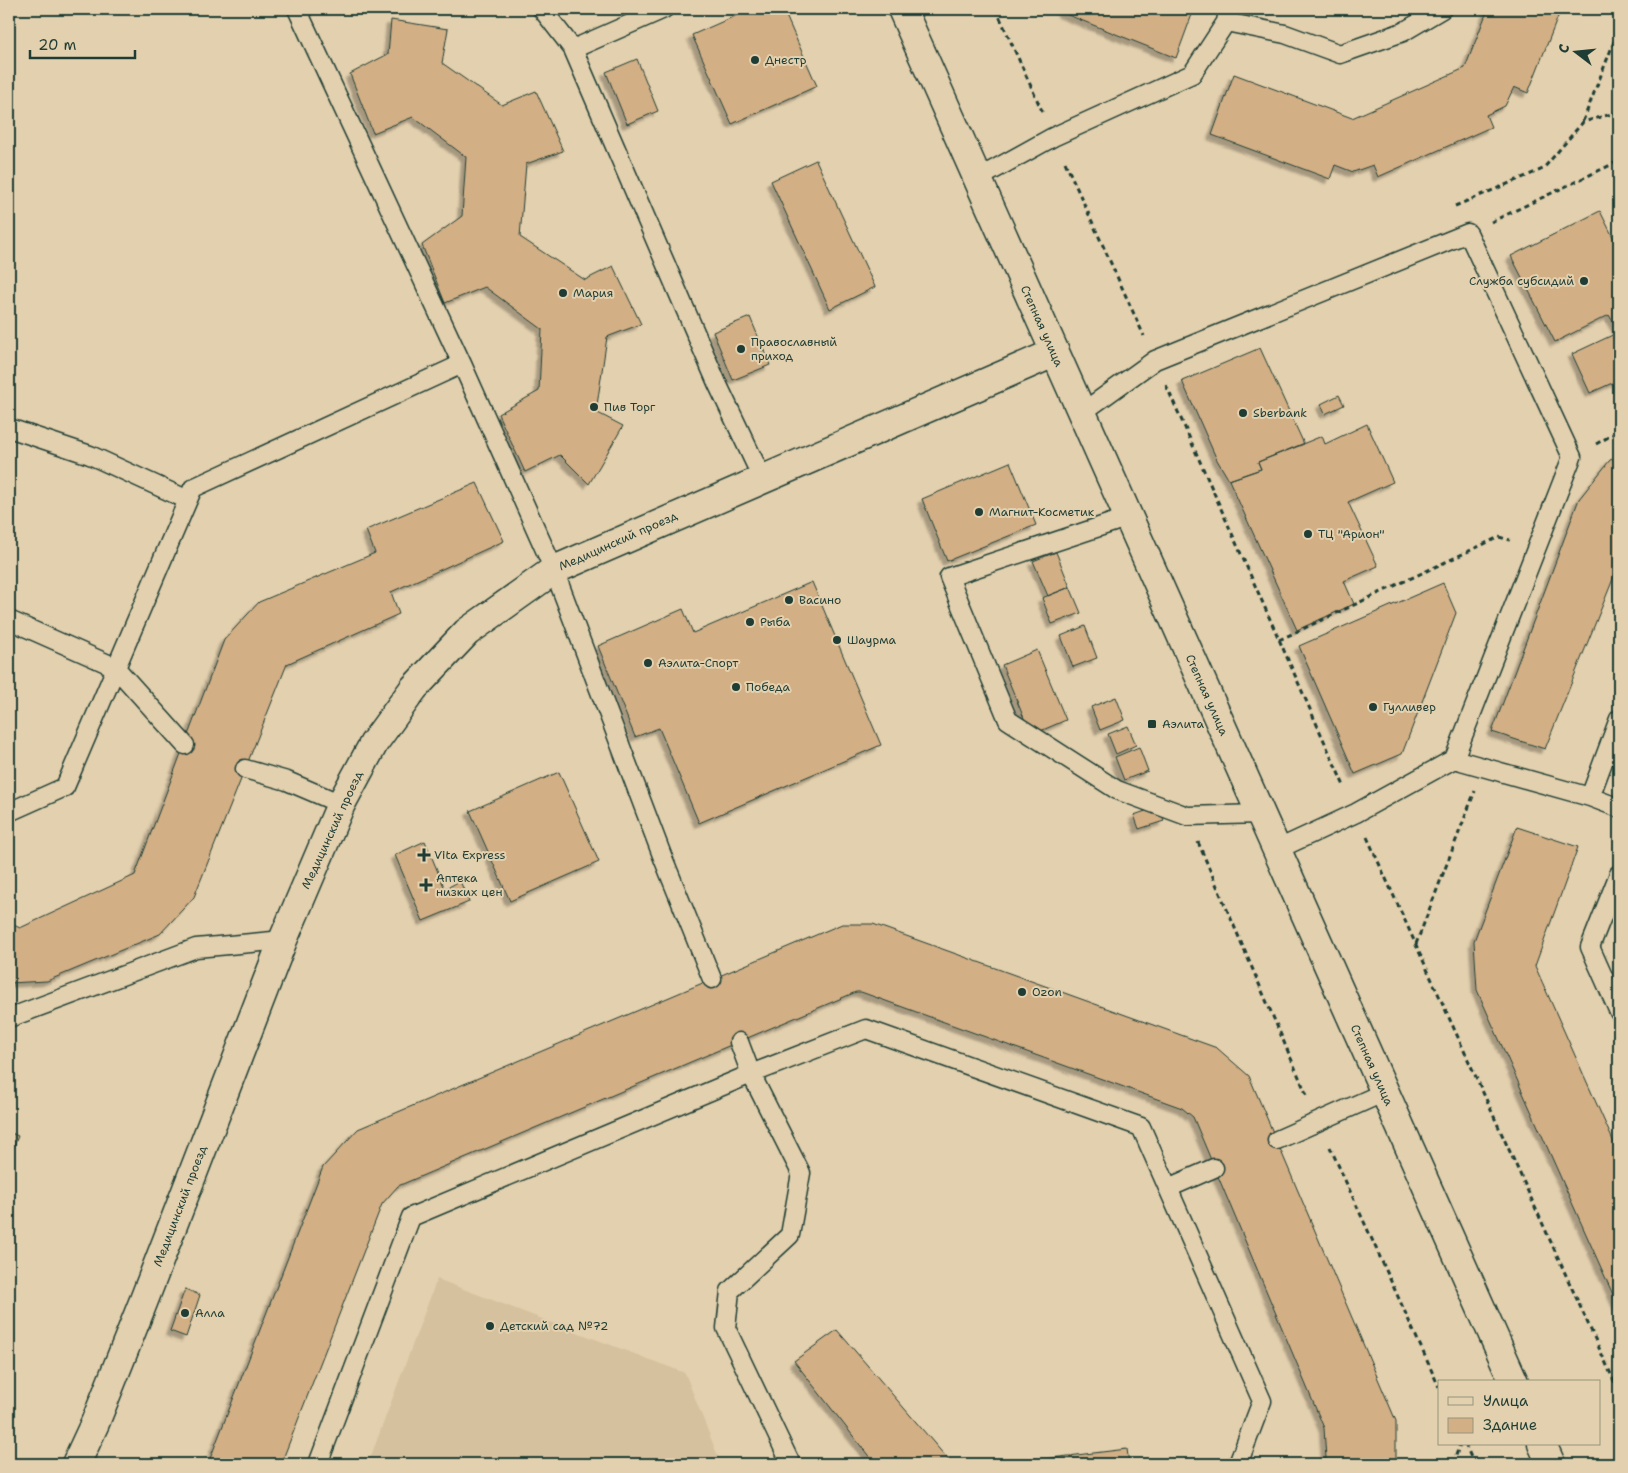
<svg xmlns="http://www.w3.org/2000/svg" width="1628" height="1473" font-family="'Shantell Sans',sans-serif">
  <defs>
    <filter id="shadow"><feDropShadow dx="-4.5" dy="4.5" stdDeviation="1" flood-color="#0004"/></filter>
  </defs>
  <rect width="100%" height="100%" fill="#e3d0ae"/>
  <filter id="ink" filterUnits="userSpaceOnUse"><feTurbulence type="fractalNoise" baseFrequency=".02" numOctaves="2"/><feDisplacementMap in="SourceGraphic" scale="10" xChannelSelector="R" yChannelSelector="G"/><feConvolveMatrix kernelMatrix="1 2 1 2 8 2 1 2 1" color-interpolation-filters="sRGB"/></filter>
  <g filter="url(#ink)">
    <path fill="#d6c19e" d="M437 1279 685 1373 721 1464H368Z"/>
    <path fill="#d3af85" stroke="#1f3d34" filter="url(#shadow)" d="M751 9H783L817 86 732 124 692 35Z
      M1060 9H1194L1176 58 1063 13Z
      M1488 9H1561L1528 93 1514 87 1505 106 1486 115 1491 127 1378 177 1373 165 1353 172 1335 165 1330 179 1212 135 1234 74 1352 118 1465 68Z
      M391 20 448 29 442 63 502 105 536 91 563 151 526 164 520 237 585 280 613 266 641 324 607 337 596 412 623 426 589 484 560 455 525 472 498 414 539 391 542 329 485 287 445 303 422 245 462 216 466 157 413 117 373 133 350 74 388 54Z
      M637 59 658 111 627 124 606 72Z
      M816 160 875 287 830 309 771 181Z
      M1600 211 1619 249V332L1609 315 1555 342 1511 256Z
      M750 317 770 365 733 380 713 332Z
      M1619 332V380L1590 393 1572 354Z
      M1260 348 1304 444 1258 462 1261 469 1229 480 1217 460 1182 381Z
      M1339 395 1344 405 1325 414 1321 404Z
      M1367 424 1393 482 1348 502 1378 566 1344 581 1354 604 1297 630 1229 480 1261 469 1258 462 1322 436 1325 444Z
      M1619 456V564L1545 749 1492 732 1579 499 1610 460Z
      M1010 462 1036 525 947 561 922 499Z
      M477 483 504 541 391 592 399 614 287 664 194 897 160 934 47 981 9 983V923L20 928 135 875 224 640 259 602 375 553 366 530Z
      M1056 552 1070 587 1048 596 1033 561Z
      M812 582 881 745 699 823 659 728 635 737 598 646 683 609 693 633Z
      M1443 583 1456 613 1402 754 1355 774 1299 646Z
      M1070 587 1081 613 1052 624 1042 598Z
      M1085 626 1097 658 1073 667 1061 636Z
      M1037 650 1066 720 1031 735 1002 665Z
      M1116 697 1125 720 1100 730 1091 707Z
      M1128 726 1136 745 1116 754 1108 734Z
      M1139 747 1148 771 1124 780 1115 757Z
      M559 772 599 862 510 901 470 811Z
      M1160 806 1164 821 1139 829 1134 815Z
      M1517 827 1578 847 1535 966 1619 1154V1308L1477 990 1474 941Z
      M425 841 445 889 460 881 469 902 423 921 395 855Z
      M842 924H873L1217 1048 1249 1076 1396 1421V1464H1324L1326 1458 1324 1428 1193 1117 1182 1108 861 992H856L398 1186 382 1204 281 1464H208L323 1167 358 1129Z
      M9 1132 18 1136 9 1159Z
      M185 1289 200 1295 186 1337 170 1331Z
      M837 1330 952 1464H875L794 1361Z
      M1127 1449 1129 1464H1001Z"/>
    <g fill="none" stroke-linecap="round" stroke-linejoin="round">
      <defs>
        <path id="lane" d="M297 9 462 364 554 570 663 858 712 979
          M542 9 573 49 664 9
          M1226 22 1285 34 1340 54 1403 32 1442 9
          M573 49 717 383 762 478
          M977 179 1053 137 1192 74 1226 22 1228 9
          M1080 414 1155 360 1468 233 1572 457 1454 759
          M9 428 90 455 188 500
          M1129 517 949 577 1008 720 1117 790 1187 816 1261 814
          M9 620 115 667 185 745
          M245 769 287 781 341 804
          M1590 797 1619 719
          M9 812 65 787 193 488 462 364
          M1276 850 1356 813 1454 759 1590 797 1619 808
          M1619 874 1590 947 1619 1012
          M9 1018 196 948 283 940
          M739 1042 751 1074 801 1173 790 1235 730 1291 726 1328 791 1464
          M1277 1140 1385 1092
          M1168 1188 1214 1168
          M318 1464 411 1217 751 1074 866 1029 1141 1127 1262 1401 1238 1464"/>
        <path id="street" d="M76 1464 95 1423 144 1300 283 940 341 804 374 743 414 688 467 632 554 570 1054 353"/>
        <path id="secondary" d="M902 9 1514 1382
          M1542 1444 1551 1464"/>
      </defs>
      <use href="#lane" stroke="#1f3d34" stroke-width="21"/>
      <use href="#street" stroke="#1f3d34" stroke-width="31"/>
      <use href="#secondary" stroke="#1f3d34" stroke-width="31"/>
      <path stroke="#1f3d34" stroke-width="3" stroke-dasharray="5 4" stroke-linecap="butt" d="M996 9 1043 113
        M1583 121 1619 29
        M1065 162 1144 336
        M1455 206 1543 169 1583 122 1619 112
        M1491 222 1619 161
        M1166 385 1345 788
        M1596 444 1619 431
        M1279 640 1499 537 1510 540
        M1367 837 1619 1392
        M1198 842 1308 1098
        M1416 944 1475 791
        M1330 1147 1439 1387
        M1465 1444 1474 1464
        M1453 1464 1460 1444"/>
      <use href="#lane" stroke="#e3d0ae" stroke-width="18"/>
      <use href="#street" stroke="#e3d0ae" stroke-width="28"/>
      <use href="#secondary" stroke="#e3d0ae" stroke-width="28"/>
    </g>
  </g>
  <g fill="#1f3d34" stroke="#e3d0ae" stroke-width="2">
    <circle cx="755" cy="60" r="5"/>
    <circle cx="1584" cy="281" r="5"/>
    <circle cx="563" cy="293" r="5"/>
    <circle cx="741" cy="349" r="5"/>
    <circle cx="594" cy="407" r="5"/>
    <circle cx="1243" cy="413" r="5"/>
    <circle cx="979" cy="512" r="5"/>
    <circle cx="1308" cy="534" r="5"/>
    <circle cx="789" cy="600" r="5"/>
    <circle cx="750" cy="622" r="5"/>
    <circle cx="837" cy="640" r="5"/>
    <circle cx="648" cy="663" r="5"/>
    <circle cx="736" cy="687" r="5"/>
    <circle cx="1373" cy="707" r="5"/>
    <rect x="1147" y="719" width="10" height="10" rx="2.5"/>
    <path d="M421.5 847.5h5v5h5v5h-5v5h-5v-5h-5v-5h5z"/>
    <path d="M423.5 877.5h5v5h5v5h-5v5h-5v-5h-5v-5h5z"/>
    <circle cx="1022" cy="992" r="5"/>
    <circle cx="185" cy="1313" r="5"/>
    <circle cx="490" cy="1326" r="5"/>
  </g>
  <g text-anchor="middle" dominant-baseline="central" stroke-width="4" stroke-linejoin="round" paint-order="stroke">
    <g font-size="12" fill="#1f3d34" stroke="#e3d0ae" text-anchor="start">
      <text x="765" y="60">Днестр</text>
      <text x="1574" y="281" text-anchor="end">Служба субсидий</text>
      <text x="573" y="293">Мария</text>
      <text x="751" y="342">Православный<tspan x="751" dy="14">приход</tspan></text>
      <text x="604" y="407">Пив Торг</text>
      <text x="1253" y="413">Sberbank</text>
      <text x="989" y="512">Магнит-Косметик</text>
      <text x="1318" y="534">ТЦ "Арион"</text>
      <text x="799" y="600">Васино</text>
      <text x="760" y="622">Рыба</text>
      <text x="847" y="640">Шаурма</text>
      <text x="658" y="663">Аэлита-Спорт</text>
      <text x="746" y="687">Победа</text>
      <text x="1383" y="707">Гулливер</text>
      <text x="1162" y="724">Аэлита</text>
      <text x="434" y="855">Vita Express</text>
      <text x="436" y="878">Аптека<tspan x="436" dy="14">низких цен</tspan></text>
      <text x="1032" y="992">Ozon</text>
      <text x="195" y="1313">Алла</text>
      <text x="500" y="1326">Детский сад №72</text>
    </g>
    <g font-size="12" fill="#1f3d34" stroke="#e3d0ae">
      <text transform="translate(1042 326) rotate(66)">Степная улица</text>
      <text transform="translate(618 541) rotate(-24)">Медицинский проезд</text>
      <text transform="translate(1207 695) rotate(66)">Степная улица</text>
      <text transform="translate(332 830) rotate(-65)">Медицинский проезд</text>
      <text transform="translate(1372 1065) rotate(66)">Степная улица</text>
      <text transform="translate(180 1206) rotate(-69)">Медицинский проезд</text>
    </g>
  </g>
  <rect width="1628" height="1473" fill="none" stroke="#e3d0ae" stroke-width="30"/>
  <rect x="15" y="15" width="1598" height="1443" fill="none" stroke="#1f3d34" stroke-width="2" filter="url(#ink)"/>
  <rect x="1438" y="1380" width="162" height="65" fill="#e3d0ae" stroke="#95957d"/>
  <rect x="1448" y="1397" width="25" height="8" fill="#e3d0ae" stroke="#95957d"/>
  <text x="1483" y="1406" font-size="15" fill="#1f3d34">Улица</text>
  <rect x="1448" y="1418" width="25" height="15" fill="#d3af85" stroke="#95957d"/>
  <text x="1483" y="1430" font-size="15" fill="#1f3d34">Здание</text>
  <g transform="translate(1576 52) rotate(286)" stroke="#e3d0ae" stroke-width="4" paint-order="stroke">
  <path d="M0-4L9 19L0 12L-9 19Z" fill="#1f3d34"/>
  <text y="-8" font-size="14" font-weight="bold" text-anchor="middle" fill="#1f3d34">С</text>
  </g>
  <path d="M30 50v8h105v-8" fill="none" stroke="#1f3d34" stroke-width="2.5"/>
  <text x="38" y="50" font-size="15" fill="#1f3d34" stroke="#e3d0ae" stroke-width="4" paint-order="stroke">20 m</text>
</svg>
